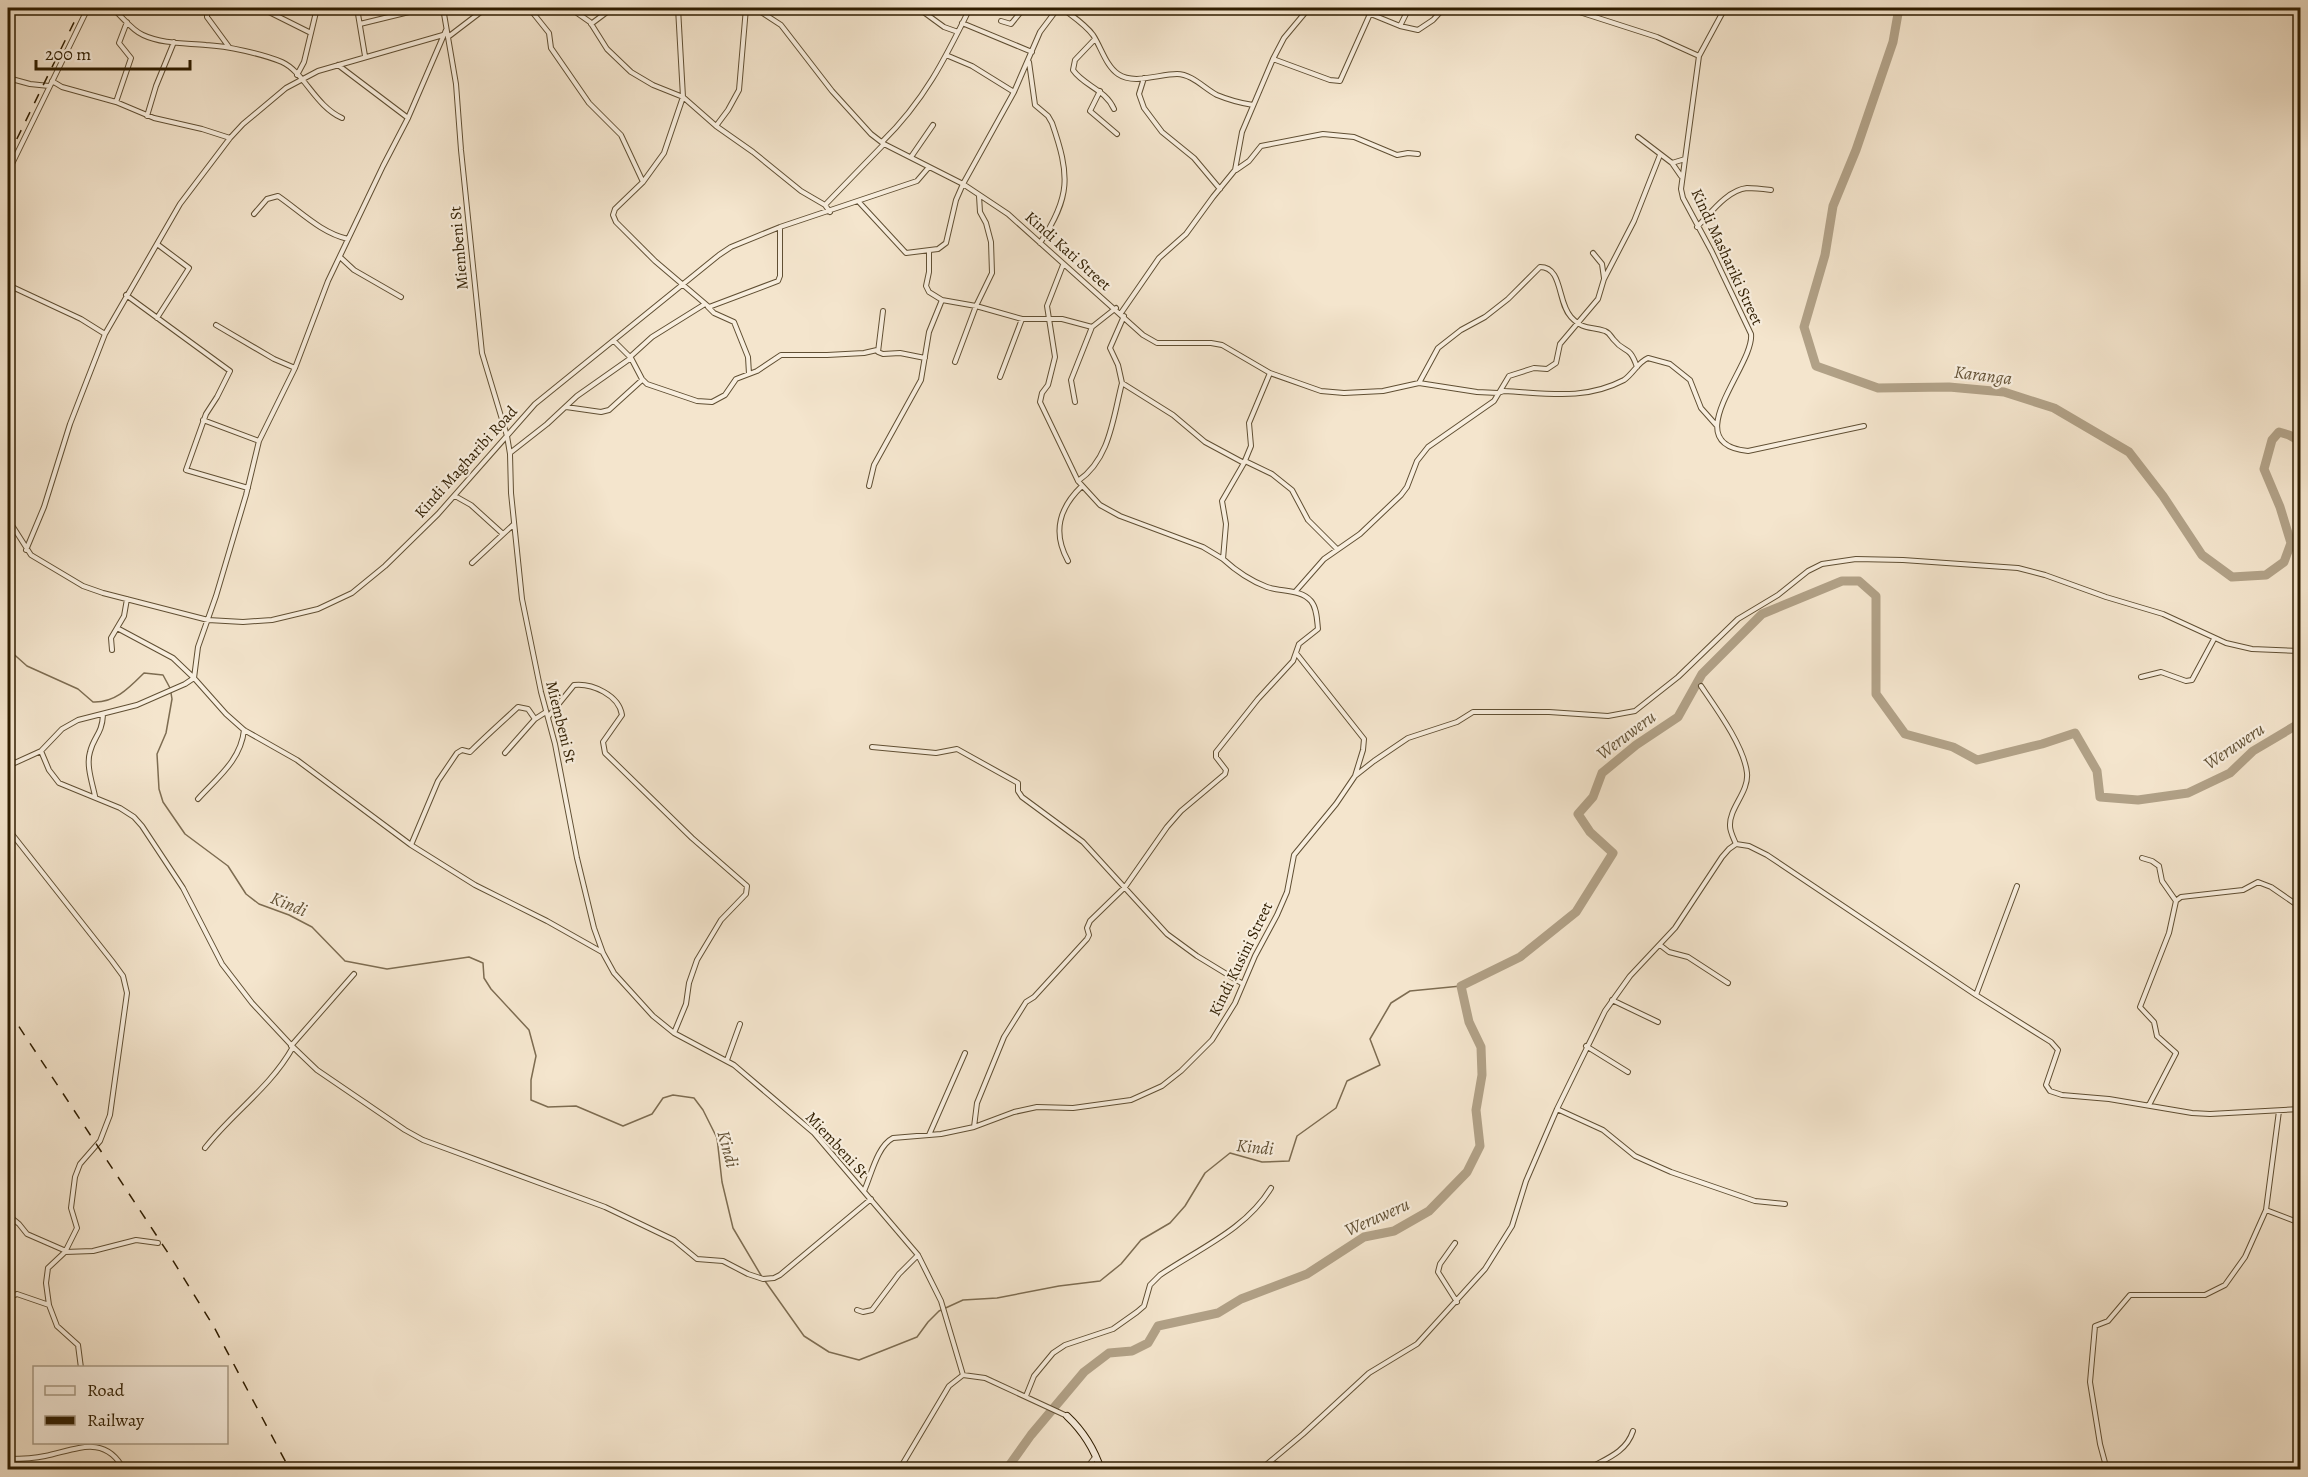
<svg xmlns="http://www.w3.org/2000/svg" width="2308" height="1477" font-family="Alegreya,serif">
  <rect width="100%" height="100%" fill="#f4e5cd"/>
  <filter id="stains"><feTurbulence type="fractalNoise" baseFrequency=".00333" numOctaves="4"/><feColorMatrix values="0 0 0 0 .2 0 0 0 0 .09 0 0 0 0 .02 0 0 0 .5 -.17"/></filter>
  <radialGradient id="worn" r=".72"><stop offset=".6" stop-color="#630" stop-opacity="0"/><stop offset="1" stop-color="#630" stop-opacity=".3"/></radialGradient>
  <g fill="none" stroke-linecap="round" stroke-linejoin="round">
    <path stroke="#7d6c51" stroke-width="1.5" d="M8 649 27 666 78 689 93 702C115 703 129 688 144 673L163 675 170 688
      M171 693 172 699 166 733 157 754 159 789 163 802 185 834 228 866 246 894 259 904 289 915 312 927 345 961 387 969 469 957 483 963 484 978 491 989 529 1030 536 1056 531 1080V1100L548 1107 576 1106 623 1126 652 1114 663 1098 673 1095 694 1098 703 1110 717 1138 722 1182 733 1228 762 1277
      M765 1281 804 1336 829 1352 859 1360 917 1337 928 1322 939 1311 963 1300 997 1298 1059 1286 1100 1281 1121 1264 1141 1240 1170 1223 1185 1206 1205 1173 1230 1153 1262 1162 1289 1161 1297 1136 1336 1108 1347 1081 1380 1065 1370 1039 1391 1003 1410 991 1461 986"/>
    <path stroke="#b1a187" stroke-width="9" d="M1899 8 1893 42 1856 150 1833 206 1825 255 1804 327 1816 366 1878 388 1949 387 2004 392 2054 408 2129 452 2163 496 2202 555 2232 577 2266 575 2284 562 2291 543 2280 507 2264 469 2272 440 2279 432 2289 435 2300 441
      M1006 1470 1031 1435 1084 1372 1109 1353 1132 1351 1148 1343 1158 1326 1218 1313 1241 1299 1307 1274 1364 1237 1394 1231 1429 1211 1467 1172 1480 1146 1476 1110 1482 1075 1481 1047 1469 1022 1461 986 1520 957 1576 912 1613 853 1590 832 1578 814 1593 797 1602 773 1636 745 1678 717 1702 674 1762 614 1842 581H1859L1876 596V694L1905 734 1953 747 1977 760 2042 744 2075 733 2097 771 2100 797 2138 800 2188 793 2230 773 2253 751 2300 723"/>
    <defs>
      <path id="street" d="M112 8C122 16 131 30 143 35 162 44 186 43 206 45 227 46 263 54 282 62 304 72 315 106 342 118
        M207 8V17L229 47
        M261 8 311 33
        M357 8 365 56
        M443 8 456 84 461 150 482 353 507 436 510 454 511 493 522 599 541 692 555 744 577 858 594 928 603 953 614 973 653 1016 674 1033 734 1065 814 1133 918 1255 941 1301 963 1375
        M529 8 549 33 551 48 589 103 621 135 643 182
        M570 8 590 22 607 49 631 72 653 85 683 97 716 126 753 152 801 191 825 205 830 212
        M678 8 683 97 664 153 643 182 615 209 613 215 616 222 655 261 709 307 778 281 780 276V227
        M755 8 781 25 832 91 871 134 884 144 963 184 1008 214 1143 335 1157 343H1211L1222 345 1270 373 1321 391 1344 393 1383 391 1419 383 1477 392 1498 393 1504 391C1546 393 1584 401 1624 380 1633 374 1638 362 1648 358L1670 364 1690 380 1701 408 1717 426
        M918 8 944 27 958 32
        M1062 8C1072 16 1085 24 1093 35 1101 47 1106 66 1118 74 1134 85 1159 74 1177 74 1192 74 1205 89 1217 95 1229 100 1240 103 1253 105
        M1356 8 1400 26 1418 30 1433 20 1444 8
        M1567 8 1657 37 1699 56
        M1725 8 1699 56 1681 189 1683 198 1712 252 1751 334C1755 365 1675 444 1748 451L1864 426
        M1001 21 1011 24 1024 8
        M962 23 1032 52
        M360 24 409 12
        M591 24 607 12V8
        M1400 26 1409 8
        M448 37 486 8
        M1095 39 1075 60 1073 70C1084 86 1105 89 1114 109
        M946 55 972 66 1014 92
        M1273 59 1330 80 1340 81 1370 14
        M1029 62 1035 105 1048 116 1052 123C1070 175 1071 197 1040 243
        M338 65 408 118
        M297 75 304 62 317 8
        M8 78 30 84 49 86
        M1144 78 1139 94 1144 108 1162 132 1194 158 1220 189
        M52 81 62 87 116 102 154 118 202 129 230 138
        M1100 91 1090 111 1117 134
        M116 102 131 58 119 43 127 22
        M147 116 156 86 174 42
        M716 126 728 110 739 90 746 8
        M1638 137 1672 163 1681 176
        M882 142C924 101 945 59 970 8
        M911 157 933 125
        M1672 163 1685 159
        M1236 170 1249 161 1261 146 1323 134 1354 137 1397 155 1408 153 1418 154
        M8 172 88 8
        M858 201 906 253 938 249 946 243 956 200 963 184 1014 92 1040 32 1058 8
        M825 205 884 144
        M254 214 267 199 278 196C300 211 321 233 348 239
        M1697 227C1710 214 1727 190 1747 188 1755 188 1763 189 1771 190
        M157 244 189 268 157 318
        M929 252V272L926 286 929 292 942 300 976 306 1022 319H1062L1092 327 1116 308
        M1593 253 1602 264 1604 278
        M340 257 354 270 401 297
        M1063 265 1047 306 1055 357 1048 385 1042 393 1040 402 1078 481 1100 505 1120 516 1203 547 1223 559
        M8 285 81 319 105 334
        M126 295 230 371 217 397 206 414 186 470 248 488
        M708 307 714 313 734 322 748 357 749 374
        M883 311 878 352 883 354 900 353 925 358
        M1121 313 1159 258 1186 234 1213 197 1235 170 1242 132 1273 59 1284 38 1309 8
        M1124 316 1110 348 1118 365 1122 383 1173 415 1205 442 1244 463
        M216 325 274 359 295 368
        M614 341 631 358 642 379 647 384 697 401 712 402 725 395 736 379 757 371 781 355H827L864 353 877 350
        M630 357 652 337 705 304
        M955 362 976 306 992 273 991 242 986 223 980 212 979 196
        M1000 377 1022 319
        M1419 383 1438 348 1461 330 1485 317 1508 299 1540 267C1563 267 1557 302 1571 317 1584 331 1591 326 1605 331 1610 333 1611 337 1614 340 1625 354 1629 344 1637 367
        M1075 402 1071 380 1092 327
        M566 407 601 412 609 410 642 380
        M203 420 259 441
        M510 453 547 424 577 396 631 358
        M1245 461 1272 474 1292 490 1308 520 1337 549
        M1078 481C1110 459 1113 418 1122 383
        M869 486 874 465 921 380 929 332 942 300
        M455 496 471 505 503 534
        M8 519 31 555 83 586 103 593 208 620 243 622 272 620 318 609 352 593 385 566 438 514 535 404 719 255 731 247 780 227 917 181 929 167
        M26 550 44 507 70 424 105 334 180 204 230 138 243 124 286 88 318 71 443 35
        M1068 561C1052 532 1059 508 1082 486
        M472 563 513 525
        M1295 592 1324 559 1360 534 1401 495 1407 487 1417 461 1428 447 1494 401 1509 376 1534 368 1547 369 1556 363 1560 344 1598 299 1604 279 1634 221 1660 155
        M117 628 173 658 194 678 226 714 244 730 297 760 411 845 475 885 547 921 602 952
        M112 650 111 638 124 616 127 599
        M1296 653 1364 739 1363 750 1355 776
        M2141 677 2161 672 2186 681 2192 680 2214 639
        M1701 686C1716 708 1744 746 1747 773 1749 792 1729 808 1730 826 1730 832 1734 839 1736 844
        M548 717 574 685C592 683 619 695 622 715L603 742 605 753 692 838 747 886 746 894 721 920 697 960 689 983 686 1004 674 1033
        M872 747 936 753 957 749 1018 783V791L1022 797 1083 842 1167 934 1197 956 1243 984
        M41 751 49 770 59 783 120 808 134 817 142 826 183 888 222 964 252 1003 293 1047 317 1070 405 1130 423 1140 605 1207 674 1240 697 1259 723 1261 748 1274 763 1279 774 1278 780 1275 871 1199
        M505 753 535 719 546 712
        M8 766 41 751 62 729 78 720 137 705 185 684 194 678 198 647 216 596 246 495 259 441 295 368 328 281 383 166 408 118 446 30
        M95 796C92 782 86 765 90 752 94 736 102 734 103 715
        M198 799C217 778 241 760 244 730
        M8 829 112 961 123 976 127 993 110 1115 100 1141 80 1164 75 1177 71 1208 77 1228 65 1252
        M411 845 438 781 457 753 462 750 470 752C486 736 502 722 518 707L528 709 535 719
        M2142 858 2152 861 2159 866 2162 881 2176 901 2169 933 2140 1007 2154 1022 2157 1036 2176 1053 2149 1105
        M2177 900 2181 897 2243 890 2258 882 2271 887 2300 907
        M1660 945 1669 952 1688 957 1728 983
        M1976 995 2017 886
        M1612 1000 1658 1022
        M291 1046 354 974
        M1586 1046 1628 1072
        M727 1060 740 1024
        M1557 1109 1603 1130 1635 1156 1671 1172 1755 1201 1785 1204
        M974 1127 977 1103 1004 1037 1026 1002 1034 997 1087 939 1089 935 1087 928 1090 921 1125 887 1167 827 1181 811 1225 774 1226 770 1216 757V752L1258 699 1293 661 1299 644 1318 629C1317 620 1317 608 1311 601 1301 589 1281 592 1267 587 1251 581 1235 570 1223 559L1226 524 1222 501 1244 463 1251 446 1249 423 1270 373
        M929 1135 965 1053
        M205 1148C233 1112 270 1088 293 1047
        M864 1191C871 1176 877 1146 893 1138L941 1134 974 1127 1014 1112 1037 1107 1073 1108 1131 1100 1162 1086 1181 1071 1212 1040 1235 1003 1255 956 1277 915 1287 892 1294 855 1336 804 1355 776 1374 761 1408 738 1457 722 1473 712H1549L1608 716 1635 711 1678 677 1738 619 1778 595 1808 571 1822 564 1856 559 1903 560 2018 568 2045 575 2106 597 2163 614 2226 643 2252 649 2300 651
        M2266 1210 2300 1223
        M8 1215 19 1224 27 1234 66 1251
        M1455 1243 1440 1264 1438 1272 1457 1302
        M8 1298 17 1294 49 1305
        M857 1310 863 1312 872 1310 899 1274 918 1255
        M81 1368 78 1345 57 1326 49 1305 46 1283 48 1268 65 1252 93 1251 136 1240 158 1243
        M1026 1396 1034 1376 1053 1353 1065 1345 1113 1329 1137 1312 1144 1306 1150 1285 1160 1275C1200 1248 1245 1230 1271 1188
        M8 1459C20 1459 32 1459 45 1456 75 1450 105 1433 124 1470
        M1270 1462 1296 1470
        M899 1470 949 1386 963 1375 985 1378 1067 1416
        M1085 1470 1096 1456
        M1260 1470 1303 1434 1369 1373 1417 1344 1485 1269 1512 1226 1526 1181 1557 1109 1605 1011 1630 976 1675 928 1722 857 1729 849 1736 844 1749 846 1767 855 1976 995 2051 1042 2058 1050 2046 1085 2050 1091 2062 1095 2109 1099 2192 1113 2210 1114 2300 1109
        M1586 1470C1605 1459 1626 1453 1633 1431
        M2107 1470 2100 1444 2090 1382 2095 1326 2108 1321 2130 1295H2205L2225 1285 2245 1257 2266 1210 2279 1111"/>
      <path id="secondary" d="M1067 1416C1084 1432 1094 1448 1101 1470"/>
    </defs>
    <use href="#street" stroke="#604f33" stroke-width="6"/>
    <use href="#secondary" stroke="#2f1d00" stroke-width="8"/>
    <use href="#street" stroke="#f8eede" stroke-width="4"/>
    <use href="#secondary" stroke="#f8eede" stroke-width="6"/>
    <path stroke="#2f1d00" stroke-width="1.5" stroke-dasharray="10 10" stroke-linecap="butt" d="M8 157 81 8
      M8 1010 172 1259 214 1327 290 1470"/>
  </g>
  <g text-anchor="middle" dominant-baseline="central" stroke-width="4.5" stroke-linejoin="round" paint-order="stroke">
    <g font-size="16" fill="#2f1d00" stroke="#f8eede">
      <text transform="translate(459 248) rotate(-95)">Miembeni St</text>
      <text transform="translate(1068 251) rotate(42)">Kindi Kati Street</text>
      <text transform="translate(1727 257) rotate(65)">Kindi Mashariki Street</text>
      <text transform="translate(466 462) rotate(-48)">Kindi Magharibi Road</text>
      <text transform="translate(561 722) rotate(76)">Miembeni St</text>
      <text transform="translate(1241 959) rotate(-64)">Kindi Kusini Street</text>
      <text transform="translate(837 1145) rotate(47)">Miembeni St</text>
    </g>
    <g font-size="18" font-style="italic" fill="#635236" stroke="#f8eede">
      <text transform="translate(1983 375) rotate(7)">Karanga</text>
      <text transform="translate(1626 735) rotate(-37)">Weruweru</text>
      <text transform="translate(2234 746) rotate(-34)">Weruweru</text>
      <text transform="translate(289 904) rotate(23)">Kindi</text>
      <text transform="translate(1255 1147) rotate(6)">Kindi</text>
      <text transform="translate(728 1149) rotate(75)">Kindi</text>
      <text transform="translate(1377 1217) rotate(-24)">Weruweru</text>
    </g>
  </g>
  <rect width="2308" height="1477" fill="none" stroke="#f4e5cd" stroke-width="30"/>
  <rect x="9" y="9" width="2290" height="1459" fill="none" stroke="#2f1d00" stroke-width="3"/>
  <rect x="15" y="15" width="2278" height="1447" fill="none" stroke="#2f1d00" stroke-width="1.5"/>
  <rect x="33" y="1366" width="195" height="78" fill="#f8eede" stroke="#a89a85" stroke-width="1.5"/>
  <rect x="45" y="1386" width="30" height="9" fill="#f8eede" stroke="#a89a85" stroke-width="1.5"/>
  <text x="87" y="1396" font-size="18" fill="#2f1d00">Road</text>
  <rect x="45" y="1416" width="30" height="9" fill="#2f1d00" stroke="#a89a85" stroke-width="1.5"/>
  <text x="87" y="1426" font-size="18" fill="#2f1d00">Railway</text>
  <path d="M36 60v9h154v-9" fill="none" stroke="#2f1d00" stroke-width="3"/>
  <text x="45" y="60" font-size="18" fill="#2f1d00" stroke="#f8eede" stroke-width="4.5" paint-order="stroke">200 m</text>
  <rect width="100%" height="100%" filter="url(#stains)"/>
  <rect width="100%" height="100%" fill="url(#worn)"/>
</svg>
